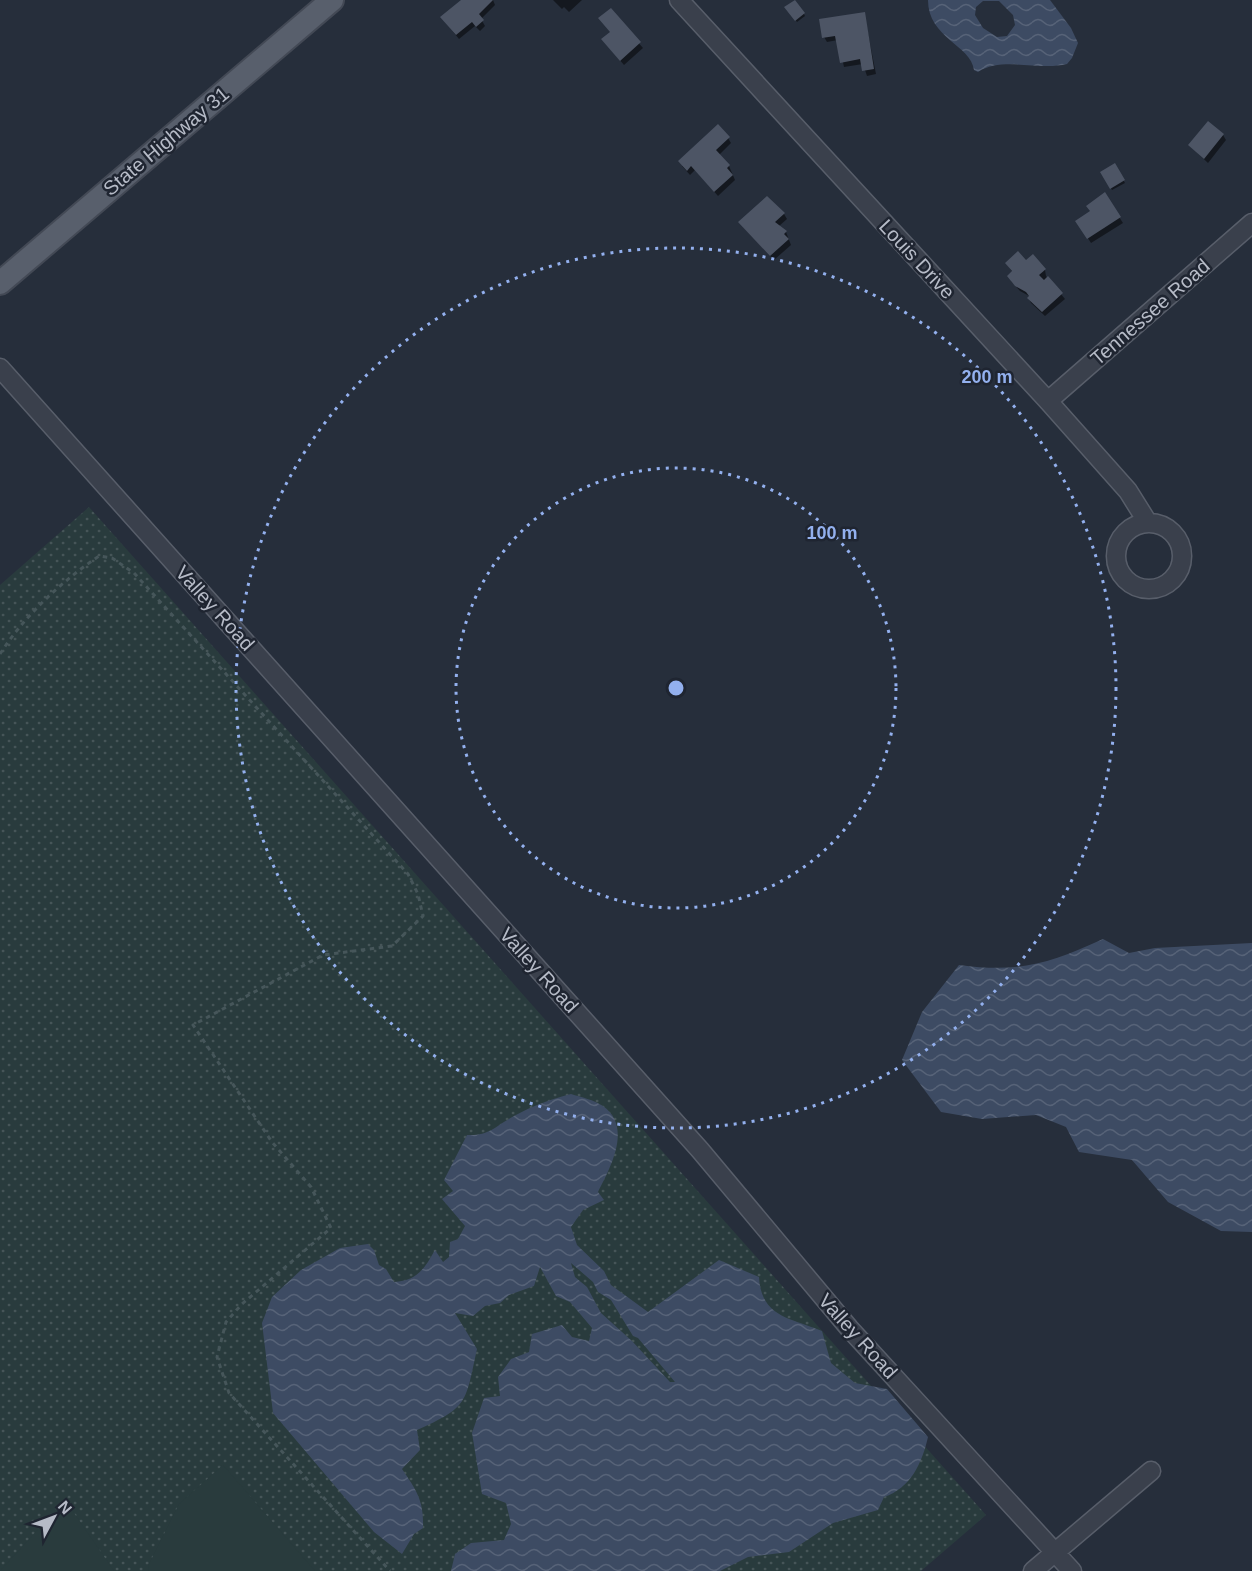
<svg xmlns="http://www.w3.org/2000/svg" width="1252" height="1571" font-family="Arial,sans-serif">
  <defs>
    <pattern id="grass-dots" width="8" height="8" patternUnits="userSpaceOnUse" patternTransform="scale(1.5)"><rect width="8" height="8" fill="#293b3d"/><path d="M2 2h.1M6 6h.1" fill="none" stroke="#465558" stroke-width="1.8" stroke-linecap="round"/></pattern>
    <pattern id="water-waves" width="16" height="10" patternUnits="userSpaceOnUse" patternTransform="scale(1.5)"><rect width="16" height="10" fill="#3d4b63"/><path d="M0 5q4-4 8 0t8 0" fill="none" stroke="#576378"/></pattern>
  </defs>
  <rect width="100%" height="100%" fill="#262e3b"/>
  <path fill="url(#grass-dots)" d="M89 507 986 1515 921 1571H0V585Z"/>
  <path fill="#293b3d" d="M223 1465 315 1571H148L149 1564 179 1504Z
    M65 1500 114 1571H0Z"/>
  <path fill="url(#water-waves)" fill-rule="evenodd" d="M928 0H1050L1071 28 1078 43 1072 58 1067 64C1039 71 1002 56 978 72L974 70C971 45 928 38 928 0ZM983 1H999L1013 15 1015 25 1007 36 997 37 983 28 975 15 976 7Z
    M1103 939 1129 953 1155 948 1252 943V1232L1221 1231 1168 1202 1132 1160 1079 1152 1066 1127 1036 1115 982 1119 941 1112 902 1060 922 1012 959 965C1019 973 1049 964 1103 939Z
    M571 1094C581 1097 594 1100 603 1106 633 1127 610 1168 598 1192L604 1200 583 1210 571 1227 577 1245 604 1271 611 1285 648 1312 719 1260 759 1277C761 1317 790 1318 822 1331L831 1363 855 1383 887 1389 928 1437C922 1463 911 1488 884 1497L878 1510 833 1523 789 1552 748 1557 720 1571H451L455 1554 471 1543 504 1540 511 1524 506 1503 482 1494 472 1433 484 1398 500 1396 498 1377 511 1359 529 1352 532 1334 562 1325 572 1337 589 1341 592 1328 570 1302 556 1296 540 1267 534 1286 509 1295 500 1303 485 1306 473 1316 455 1313 477 1349C465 1403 469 1407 417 1430L420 1450 402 1469C417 1491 424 1501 423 1528L414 1534 402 1554 374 1532 273 1413 262 1323 272 1297 301 1270 340 1248 368 1244 374 1250 379 1265 386 1269 394 1282C417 1281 425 1268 435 1250L443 1262 449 1257 450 1242 458 1239 465 1226 442 1199 453 1191 444 1180 467 1135C490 1136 495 1126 514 1116 532 1106 551 1099 571 1094ZM571 1263 593 1282 598 1292 611 1300 633 1336 638 1338 675 1382H670L632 1341 601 1313 587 1287 575 1277Z"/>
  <path fill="#0007" d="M463 0H493L495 5 481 19 485 26 480 31 475 26 459 39 445 22Z
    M553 0H582L569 12 564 7 562 9Z
    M786 7 804 14 805 16 797 22Z
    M610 10 643 48 624 65 606 44 611 33Z
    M864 13 876 74 867 76 863 64 844 67 838 40 827 42 824 37Z
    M1223 135 1226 140 1208 163 1190 146Z
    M728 138 731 143 719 155 729 166 735 180 718 196 695 170 690 175 682 166Z
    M1115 165 1125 183 1112 190 1102 172Z
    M1104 194 1123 223 1091 243 1077 221 1091 212Z
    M784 214 787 219 778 227 786 232 791 245 774 260 743 227Z
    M1026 262 1045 270 1046 276 1065 299 1045 316 1031 303 1029 299 1031 297 1020 291 1011 281 1013 273 1006 263Z"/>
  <path fill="#4d5565" d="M461 0H493L479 14 484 20 476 27 472 22 456 35 440 17Z
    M795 0 805 13 795 21 784 7Z
    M611 8 641 42 620 61 601 39 610 32 598 18Z
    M865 12 874 69 862 71 860 59 840 63 835 36 822 38 819 19Z
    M1208 121 1224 134 1204 159 1188 145Z
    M718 124 730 137 716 150 730 165 727 168 733 175 714 192 691 166 687 171 678 161Z
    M1115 163 1125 180 1110 189 1100 172Z
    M1105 192 1121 217 1087 239 1075 221 1090 211 1086 206Z
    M767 196 785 213 775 222 787 231 784 234 789 239 770 256 738 222Z
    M1018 251 1026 260 1033 254 1046 269 1039 275 1044 280 1048 276 1063 293 1042 312 1027 298 1029 296 1026 292 1015 286 1007 276 1012 271 1005 263Z"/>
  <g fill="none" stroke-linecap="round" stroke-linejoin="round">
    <defs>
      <path id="minor" d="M679 0 1048 401 1128 491 1148 523
        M0 368 700 1150 849 1328 1072 1571
        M1048 401 1252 223
        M1116 556a33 33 0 1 1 66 0a33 33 0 1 1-66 0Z
        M1033 1571 1151 1471"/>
      <path id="major" d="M0 283 332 0"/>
    </defs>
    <use href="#minor" stroke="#585e6a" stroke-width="21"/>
    <use href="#major" stroke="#434955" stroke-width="26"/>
    <path stroke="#46565a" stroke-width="3" stroke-dasharray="4.5 4.5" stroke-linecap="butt" d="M0 654C25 615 61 582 99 556L112 558 134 573 408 874 418 894 423 916 392 946 323 955 193 1025 272 1142 311 1187 331 1228 242 1304 226 1322 217 1357 229 1393 390 1571"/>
    <use href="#minor" stroke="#3a404c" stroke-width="18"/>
    <use href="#major" stroke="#585f6c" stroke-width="22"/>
  </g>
  <g fill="none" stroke="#93b0ee" stroke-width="3" stroke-dasharray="3 6">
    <circle cx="676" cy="688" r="220"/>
    <circle cx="676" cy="688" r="440"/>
  </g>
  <g text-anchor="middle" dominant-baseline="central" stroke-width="5" stroke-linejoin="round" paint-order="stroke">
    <g font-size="20" fill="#b6bbc7" stroke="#1f2531">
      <text transform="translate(166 141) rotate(-40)">State Highway 31</text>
      <text transform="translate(917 259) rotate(47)">Louis Drive</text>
      <text transform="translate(1150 312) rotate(-41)">Tennessee Road</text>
      <text transform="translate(215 608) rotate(48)">Valley Road</text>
      <text transform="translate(539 970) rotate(48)">Valley Road</text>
      <text transform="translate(858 1336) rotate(48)">Valley Road</text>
    </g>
  </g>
  <circle cx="676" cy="688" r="9" fill="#93b0ee" stroke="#1f2531" stroke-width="3"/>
  <g font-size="18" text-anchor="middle" font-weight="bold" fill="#93b0ee" stroke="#1f2531" stroke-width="5" stroke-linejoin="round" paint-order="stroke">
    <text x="987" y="383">200 m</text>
    <text x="832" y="539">100 m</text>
  </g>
  <g transform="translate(54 1517) rotate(49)" stroke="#1f2531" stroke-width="4.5" paint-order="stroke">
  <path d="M0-4.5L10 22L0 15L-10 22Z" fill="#b6bbc7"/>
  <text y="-9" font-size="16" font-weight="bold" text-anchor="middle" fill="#b6bbc7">N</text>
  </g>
</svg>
